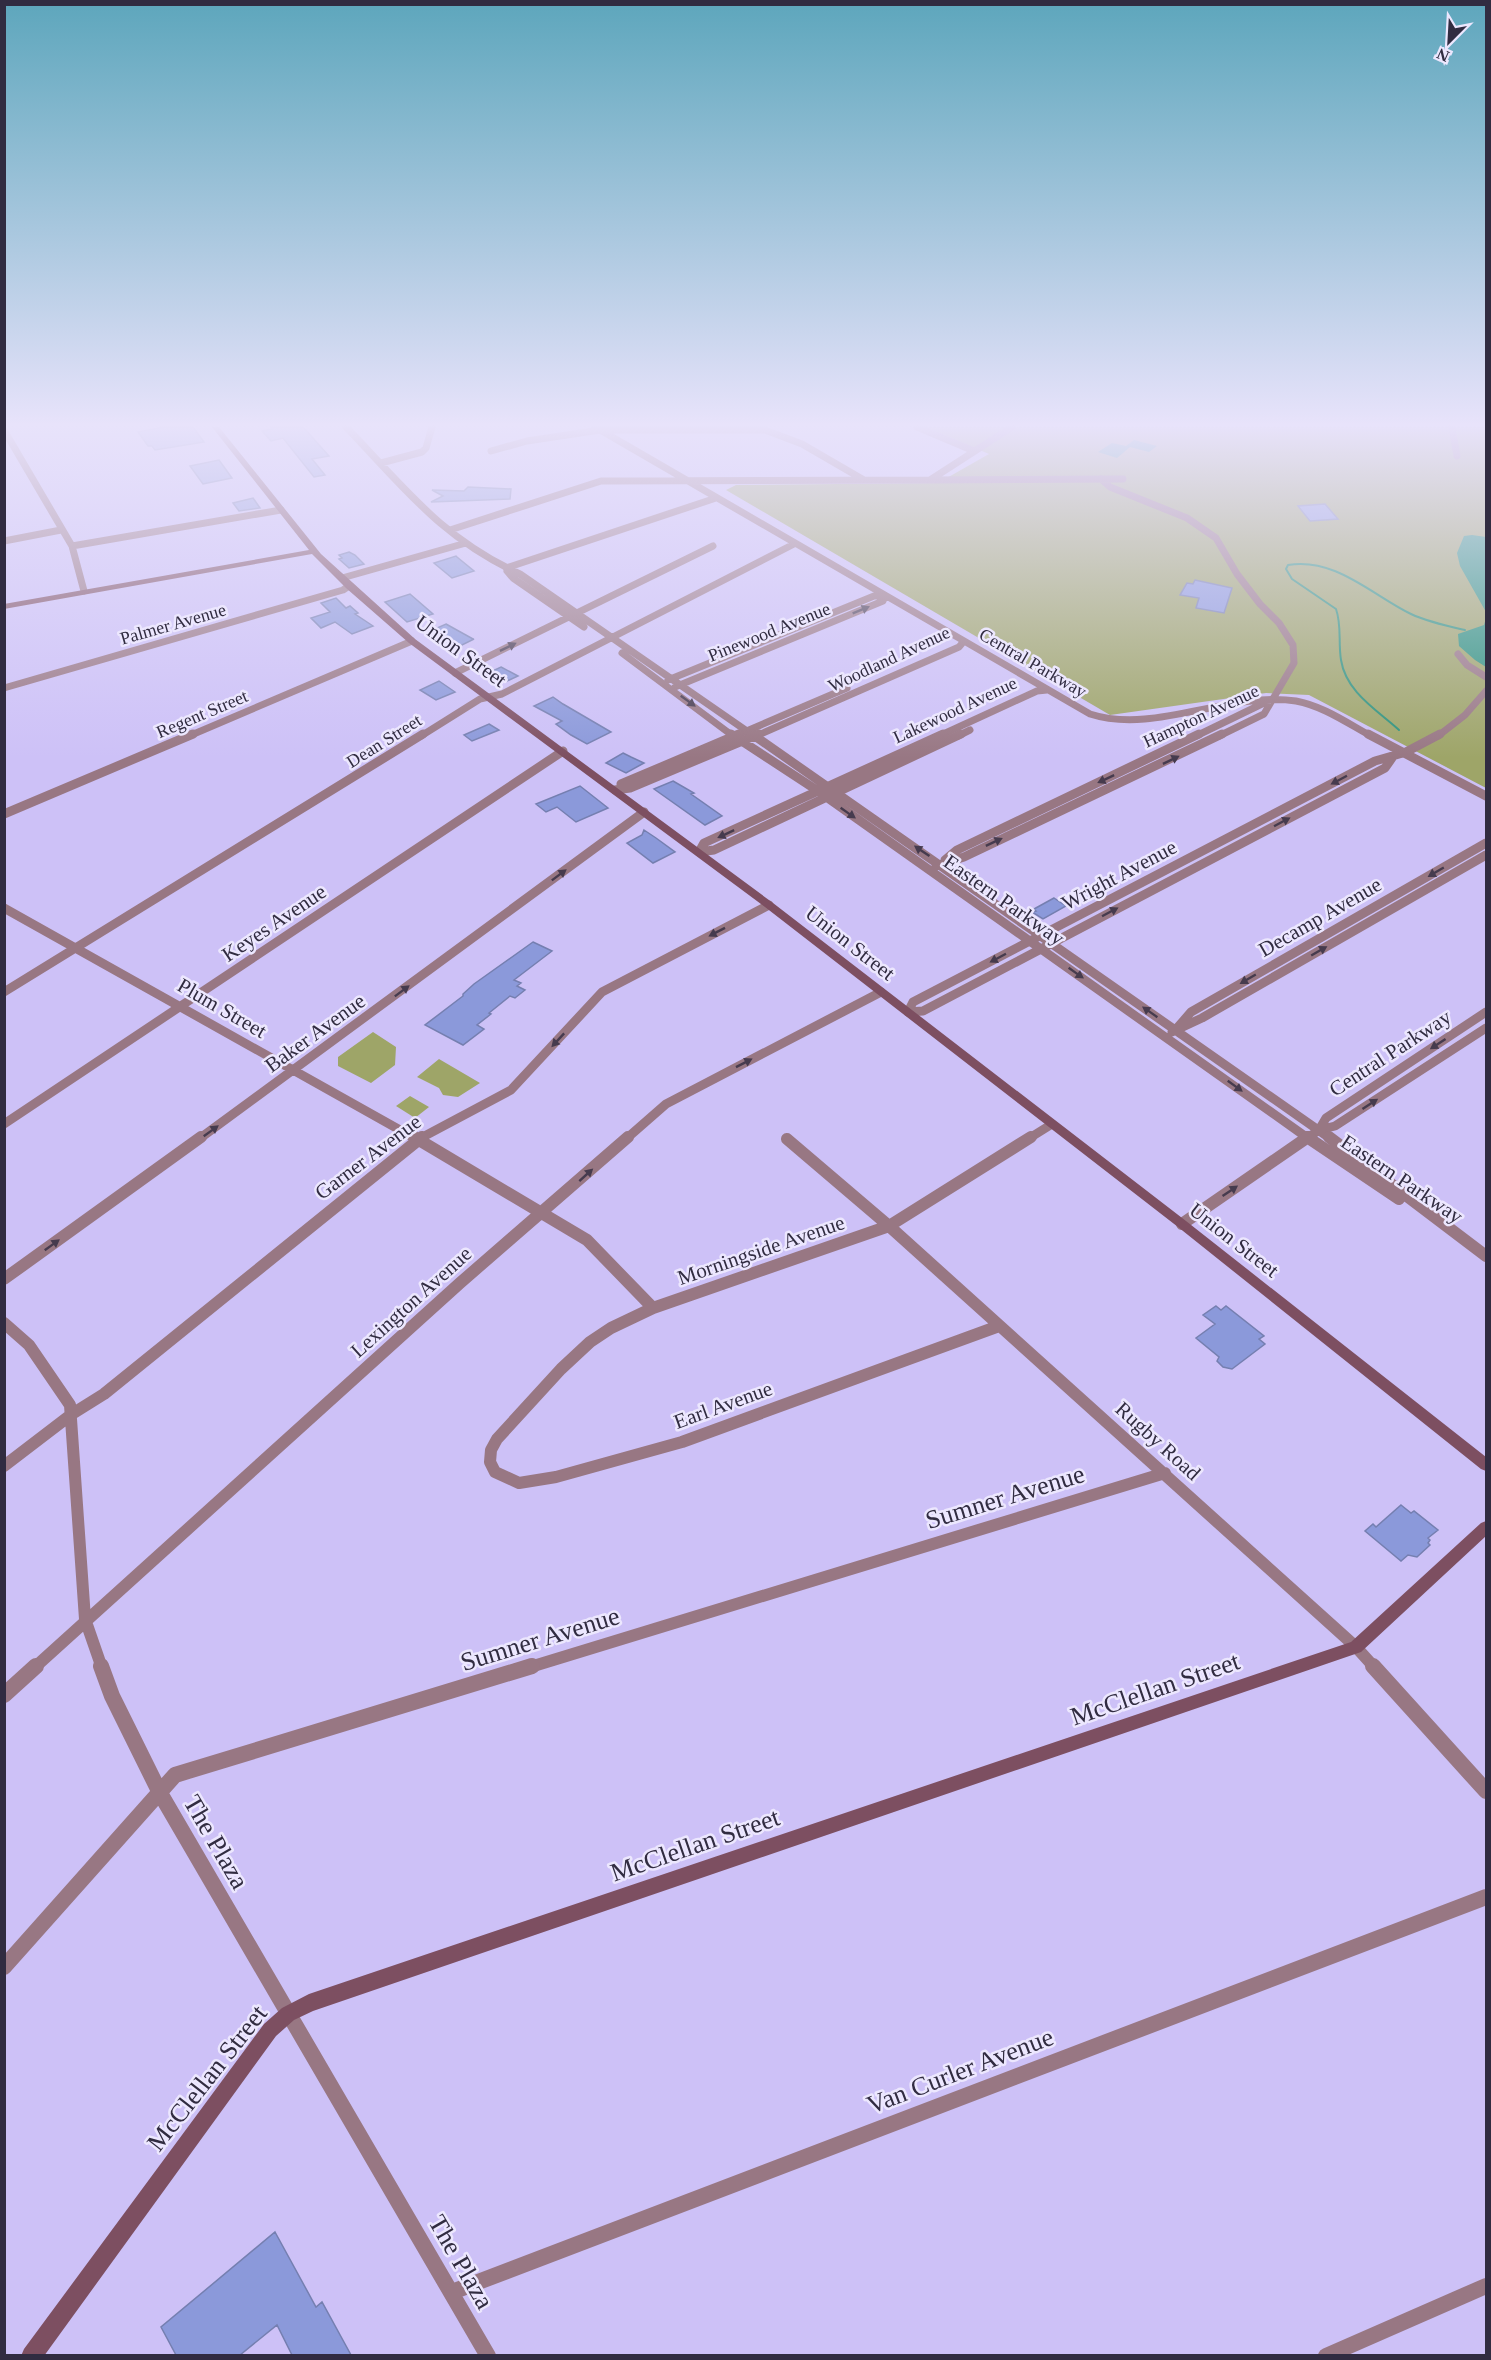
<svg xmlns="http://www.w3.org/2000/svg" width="1491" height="2360" font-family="'Times New Roman',serif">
  <rect width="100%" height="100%" fill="#cdc1f7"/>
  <path fill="#9ea568" d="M926 427H1486V788L1309 695 1266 693 1110 715 726 490 736 485 938 483 989 454Z
    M373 1032 396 1047 395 1065 371 1083 338 1066V1057Z
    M439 1059 480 1083 458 1097 443 1095 439 1088 417 1077Z
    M410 1096 429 1107 415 1118 396 1106Z"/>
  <path fill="#2d927b" d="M1134 440 1157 446 1149 452 1130 447 1117 458 1098 452 1112 443 1126 446Z
    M1472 535 1486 537V612L1460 566 1457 553 1464 536Z
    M1486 618V667L1475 660 1459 646 1458 634 1484 625Z"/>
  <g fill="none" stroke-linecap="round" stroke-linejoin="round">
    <path stroke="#2d927b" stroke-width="2" d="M1399 730C1377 710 1346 692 1341 660 1338 642 1342 626 1336 609L1292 579 1286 569 1288 565C1335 557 1372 595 1411 614 1428 622 1447 626 1465 630"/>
  </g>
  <path fill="#8b99da" stroke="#757fb0" stroke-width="1.5" d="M164 427H193L204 442 155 450 152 446H148L138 432Z
    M271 427H303L329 456 312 459 325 475 314 477 283 438 271 441 262 431 272 429Z
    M219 460 232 478 203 484 190 466Z
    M468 487 511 489 510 499 431 502 443 496 432 490 464 491Z
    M253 498 260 508 239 511 233 503Z
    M1325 504 1338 519 1310 521 1298 506Z
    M349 552 355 555 364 564 349 568 339 559 342 558 339 555Z
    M456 556 457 557 474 571 452 578 434 563Z
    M1195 580 1232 588 1224 613 1196 608 1199 598 1180 595 1187 583 1193 584Z
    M410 594 433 614 407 622 385 602Z
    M336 598 346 608 350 606 358 613 355 614 373 626 352 634 335 622 321 628 311 618 330 612 321 603Z
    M446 624 473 639H474L456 648 428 632Z
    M501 667 518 676 505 682 488 673Z
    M439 681 455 692 436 700 420 690Z
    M553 697 563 704 611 732 587 744 571 735 556 724 562 721 534 706Z
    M489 724 499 730 472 741 464 735Z
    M623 753 631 757 644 763 626 773 606 763Z
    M673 781 694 793 691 794 722 816 705 825 654 789Z
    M580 786 608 808 576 822 557 807 546 812 536 804Z
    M644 830 656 838 675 852 653 863 627 843 642 835Z
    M1054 898 1066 906 1043 919 1032 912 1036 911 1034 909Z
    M533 942 552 951 514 980 521 983 517 986 525 990 515 998 510 996 489 1013 491 1014 477 1025 484 1029 463 1045 425 1025 463 996V994L474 984Z
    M1216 1306 1221 1310 1226 1306 1264 1336 1259 1339 1265 1344 1232 1369 1223 1367 1217 1361 1219 1357 1196 1338 1215 1324 1203 1315Z
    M1401 1505 1411 1513 1414 1511 1438 1530 1428 1538 1430 1540 1428 1543 1430 1545 1417 1557 1408 1555 1401 1561 1365 1531 1373 1524 1376 1527Z
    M275 2232 316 2307 322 2302 351 2355H292L277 2325 240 2355H176L161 2327Z"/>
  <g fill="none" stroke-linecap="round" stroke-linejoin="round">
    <path stroke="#987783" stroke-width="7" d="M346 427C404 487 441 538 520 574L754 736
      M595 427 1090 714C1155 735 1228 691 1296 701 1323 706 1347 723 1371 736
      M917 427 974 451
      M1452 427 1457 456
      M4 430 72 546 84 591
      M491 451 527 441 600 430H765L802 444 864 480
      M381 463 422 452 426 448 432 427
      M1101 479 1110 487 1187 518 1216 538 1237 574 1260 604 1279 623 1293 645 1294 663 1264 714 1219 736
      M930 480 1123 479
      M450 530 601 481 930 480 1012 427
      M4 541 61 530
      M72 546 281 510
      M506 568 716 498
      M507 571 513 578 584 627
      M342 578 466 543
      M622 653 733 736
      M1458 654 1467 665 1486 677
      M455 673 713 546
      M668 680 874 596H885
      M675 687 883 601 885 596
      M4 688 343 590 349 586
      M189 736 412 641
      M421 736 480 699 502 694 794 544
      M735 736 847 688
      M756 736 959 647 964 641
      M939 736 1037 691 1047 690
      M958 736 970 730
      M1196 736 1264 703
      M1438 736 1465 715 1486 691"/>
    <path stroke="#987783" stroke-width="9" d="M731 734 818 791 1309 1139
      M752 734 1331 1139
      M1368 734 1486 796
      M621 784 739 734
      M615 790 630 788 759 734
      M4 814 193 734
      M699 852 704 843 943 734
      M699 852 714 850 961 734
      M945 860 957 850 1199 734
      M936 866 964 857 1222 734
      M4 908 416 1139
      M4 992 423 734
      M908 1012 913 1002 1375 761 1406 752 1440 734
      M908 1012 923 1011 1385 768 1392 758
      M1178 1027 1191 1012 1486 843
      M1172 1032 1202 1018 1486 855
      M4 1124 563 751
      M1319 1130 1335 1126 1486 1028
      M199 1139 644 812
      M419 1139 511 1090 602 992 769 905
      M626 1139 666 1104 881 992
      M1028 1139 1052 1124
      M1306 1139 1319 1130 1326 1118 1486 1012"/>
    <path stroke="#987783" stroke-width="12" d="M414 1137 587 1240 653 1308
      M1307 1137 1399 1199
      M1329 1137 1486 1256
      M787 1139 889 1226 1356 1647 1375 1668
      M1182 1224 1308 1137
      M4 1279 201 1137
      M4 1323 29 1345 70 1405 85 1619 102 1668
      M999 1326 682 1442 556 1477 519 1483 495 1472 490 1462 491 1450 497 1439 561 1369 590 1342 611 1328 653 1308 889 1226 1031 1137
      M4 1466 72 1414 104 1394 422 1137
      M34 1668 460 1283 628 1137
      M527 1668 1165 1473"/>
    <path stroke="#987783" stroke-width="16" d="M101 1666 112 1696 160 1793 488 2356
      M1373 1666 1486 1791
      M4 1695 36 1666
      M4 1967 175 1775 532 1666
      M452 2292 1486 1897
      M1326 2356 1486 2286"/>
    <path fill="#7d4f61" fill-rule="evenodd" d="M212 427H219L321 554 415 639 773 903 1186 1221 1486 1457V1471L1481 1469 1178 1227 765 907 409 643 346 588 312 554 4 609V604L309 550Z
      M1486 1521V1536L1361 1652 313 2011 294 2020 276 2036 44 2356H21L24 2349 264 2024 282 2008 309 1994 1351 1642 1481 1523Z"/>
  </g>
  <defs><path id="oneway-solid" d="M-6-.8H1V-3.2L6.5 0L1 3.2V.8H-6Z" transform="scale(1.5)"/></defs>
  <g fill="#463b4e">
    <use href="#oneway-solid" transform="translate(861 610) rotate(-22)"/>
    <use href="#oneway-solid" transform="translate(508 647) rotate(-26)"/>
    <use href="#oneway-solid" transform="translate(688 701) rotate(36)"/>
    <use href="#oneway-solid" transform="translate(1171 760) rotate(-26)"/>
    <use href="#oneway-solid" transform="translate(1106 779) rotate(155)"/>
    <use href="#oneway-solid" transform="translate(1339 780) rotate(152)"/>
    <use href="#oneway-solid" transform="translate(848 813) rotate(35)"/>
    <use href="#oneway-solid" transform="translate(1282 822) rotate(-28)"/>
    <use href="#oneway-solid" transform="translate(726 834) rotate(155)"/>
    <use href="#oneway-solid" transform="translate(994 842) rotate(-25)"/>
    <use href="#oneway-solid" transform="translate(922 851) rotate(-146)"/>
    <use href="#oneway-solid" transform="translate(1436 872) rotate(150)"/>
    <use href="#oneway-solid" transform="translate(559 875) rotate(-37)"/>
    <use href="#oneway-solid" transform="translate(1110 912) rotate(-28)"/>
    <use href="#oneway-solid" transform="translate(717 932) rotate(153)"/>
    <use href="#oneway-solid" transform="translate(1319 951) rotate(-30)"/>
    <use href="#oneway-solid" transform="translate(998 958) rotate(152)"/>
    <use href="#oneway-solid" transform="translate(1076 973) rotate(35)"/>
    <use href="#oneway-solid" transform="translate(1248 979) rotate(150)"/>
    <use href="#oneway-solid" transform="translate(402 991) rotate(-37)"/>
    <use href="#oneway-solid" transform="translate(1150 1012) rotate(-145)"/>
    <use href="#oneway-solid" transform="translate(558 1040) rotate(133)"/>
    <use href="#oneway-solid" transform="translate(1438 1044) rotate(147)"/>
    <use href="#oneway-solid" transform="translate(744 1063) rotate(-27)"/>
    <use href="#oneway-solid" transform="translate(1235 1086) rotate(36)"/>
    <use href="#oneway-solid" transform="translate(1370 1104) rotate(-33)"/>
    <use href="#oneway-solid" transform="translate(211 1131) rotate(-36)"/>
    <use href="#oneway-solid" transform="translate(586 1175) rotate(-42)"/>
    <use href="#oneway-solid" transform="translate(1230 1191) rotate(-34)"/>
    <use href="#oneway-solid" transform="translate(52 1245) rotate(-36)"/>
  </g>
  <linearGradient id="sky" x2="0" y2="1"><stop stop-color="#5da6bc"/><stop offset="0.56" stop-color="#e8e3fb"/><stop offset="1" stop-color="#e8e3fb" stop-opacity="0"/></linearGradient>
  <rect width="1491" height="758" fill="url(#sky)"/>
  <g text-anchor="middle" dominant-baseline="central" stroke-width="5" stroke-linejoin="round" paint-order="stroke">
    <g font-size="18" fill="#312c41" stroke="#ece7fe">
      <text transform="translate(173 624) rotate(-16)">Palmer Avenue</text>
      <text transform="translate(769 632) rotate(-22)">Pinewood Avenue</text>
      <text transform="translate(889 659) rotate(-25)">Woodland Avenue</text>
      <text transform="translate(1033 663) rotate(30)">Central Parkway</text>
      <text transform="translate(955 710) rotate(-25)">Lakewood Avenue</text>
      <text transform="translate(202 714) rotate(-23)">Regent Street</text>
      <text transform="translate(1201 716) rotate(-25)">Hampton Avenue</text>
      <text transform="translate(384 741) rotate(-32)">Dean Street</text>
    </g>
    <g font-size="21" fill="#312c41" stroke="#ece7fe">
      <text transform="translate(461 651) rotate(36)">Union Street</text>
      <text transform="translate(1119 875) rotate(-28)">Wright Avenue</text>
      <text transform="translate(1004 900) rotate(35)">Eastern Parkway</text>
      <text transform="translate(1320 917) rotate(-30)">Decamp Avenue</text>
      <text transform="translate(274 923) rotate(-34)">Keyes Avenue</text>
      <text transform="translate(850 943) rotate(38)">Union Street</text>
      <text transform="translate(222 1008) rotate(30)">Plum Street</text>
      <text transform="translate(315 1033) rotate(-36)">Baker Avenue</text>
      <text transform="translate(1390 1053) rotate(-33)">Central Parkway</text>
      <text transform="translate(368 1157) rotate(-37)">Garner Avenue</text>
      <text transform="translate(1402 1179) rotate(34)">Eastern Parkway</text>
      <text transform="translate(1234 1240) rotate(38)">Union Street</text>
      <text transform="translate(761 1250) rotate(-19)">Morningside Avenue</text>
      <text transform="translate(411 1302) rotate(-42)">Lexington Avenue</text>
      <text transform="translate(723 1405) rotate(-20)">Earl Avenue</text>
      <text transform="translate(1158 1441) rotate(42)">Rugby Road</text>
    </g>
    <g font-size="26" fill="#312c41" stroke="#ece7fe">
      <text transform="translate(1005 1497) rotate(-17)">Sumner Avenue</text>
      <text transform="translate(540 1639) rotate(-17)">Sumner Avenue</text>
      <text transform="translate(1155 1689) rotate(-19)">McClellan Street</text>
      <text transform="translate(216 1842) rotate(60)">The Plaza</text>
      <text transform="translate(695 1845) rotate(-19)">McClellan Street</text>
      <text transform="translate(960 2071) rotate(-21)">Van Curler Avenue</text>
      <text transform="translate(207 2078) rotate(-52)">McClellan Street</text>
      <text transform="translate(461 2262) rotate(60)">The Plaza</text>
    </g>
  </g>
  <rect width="1491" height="2360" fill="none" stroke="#312c41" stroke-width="12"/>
  <g transform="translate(1449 42) rotate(204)" stroke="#ece7fe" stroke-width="4.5" paint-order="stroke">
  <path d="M0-4.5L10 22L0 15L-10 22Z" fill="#312c41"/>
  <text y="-9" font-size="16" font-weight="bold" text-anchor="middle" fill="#312c41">N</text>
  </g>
</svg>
